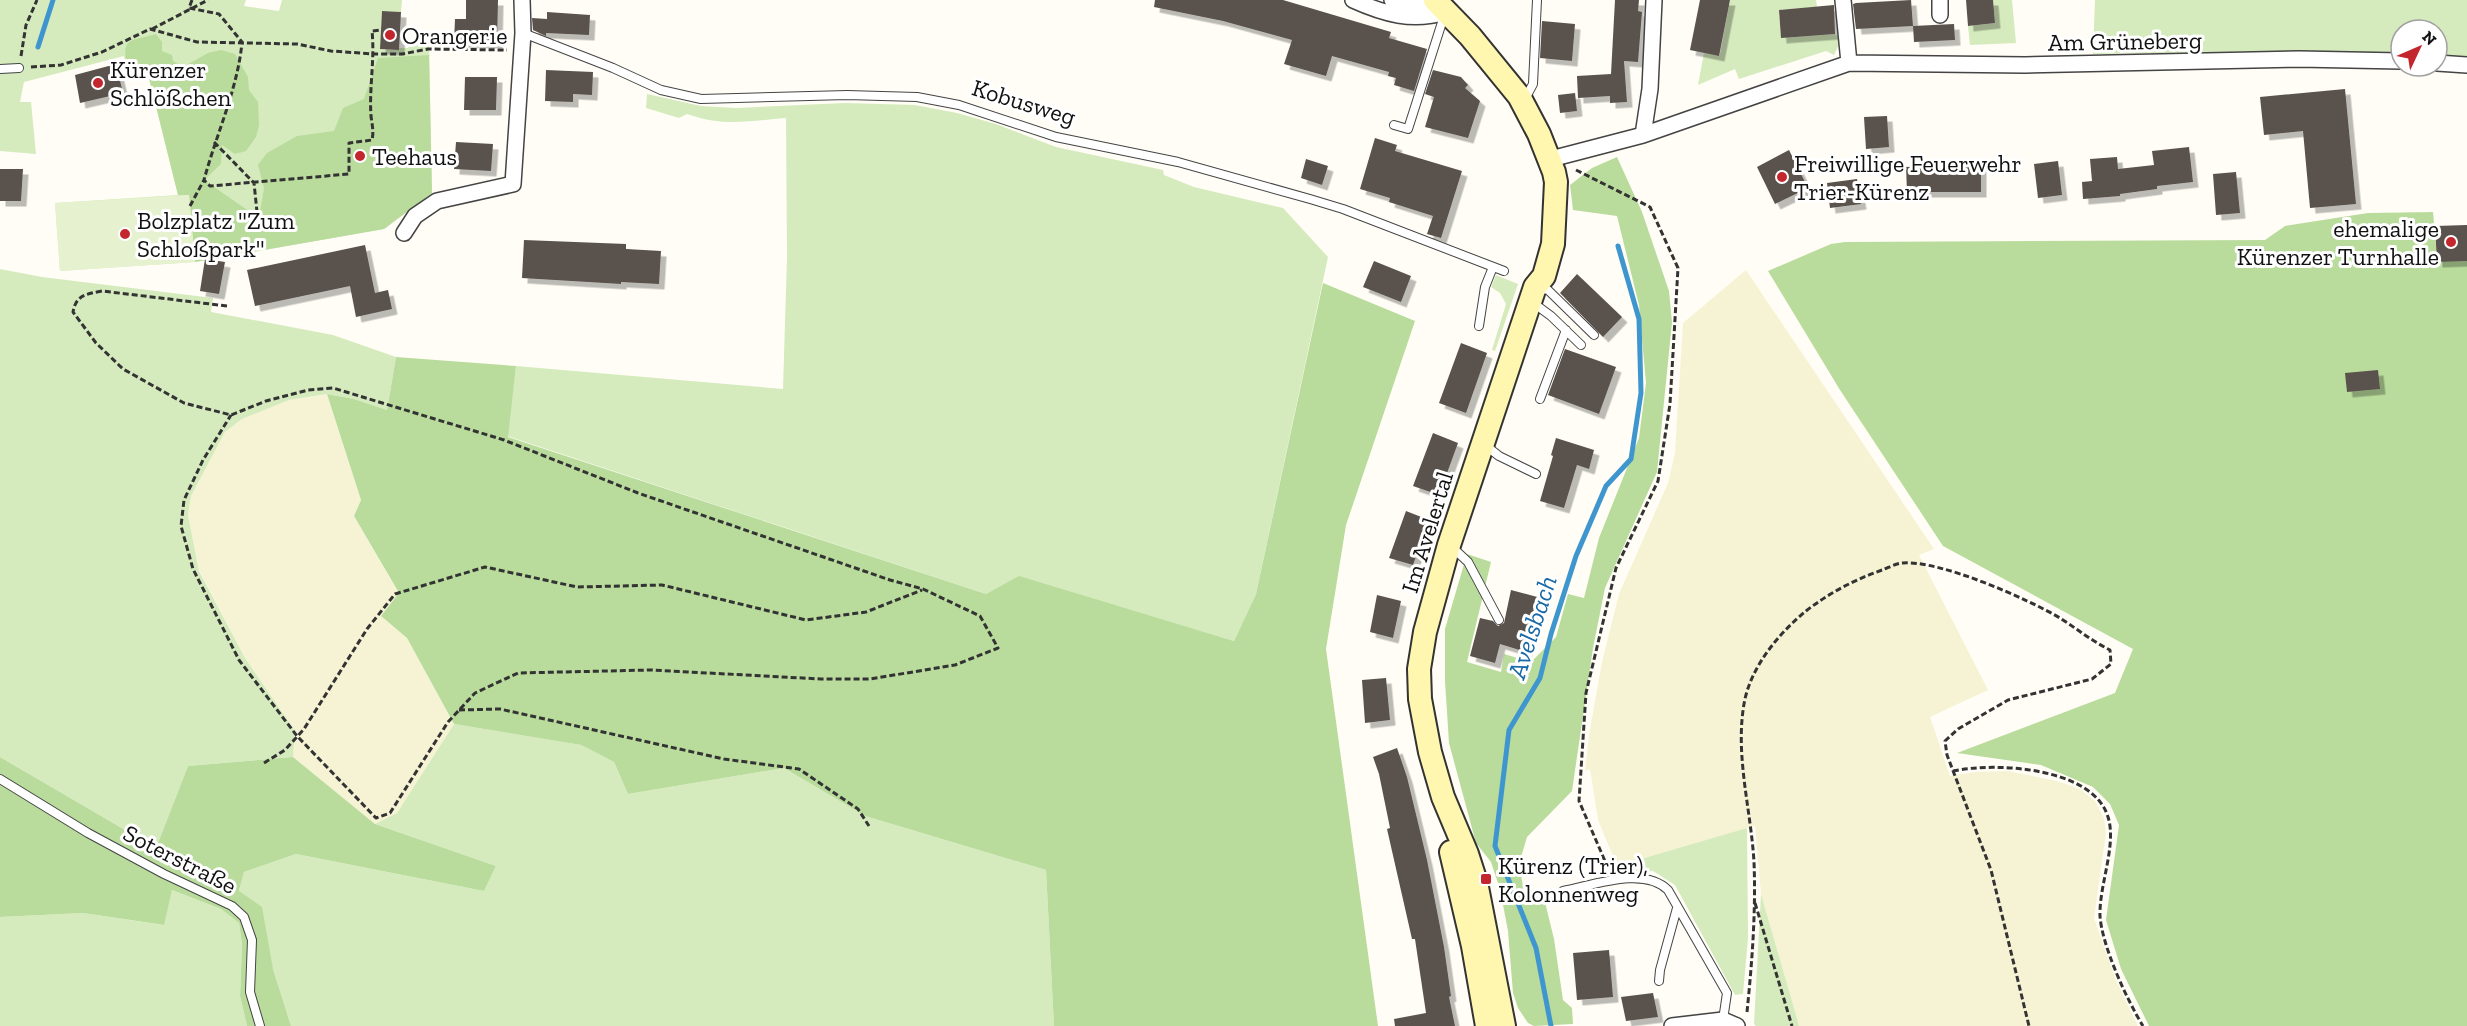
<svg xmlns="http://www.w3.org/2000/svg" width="2467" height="1026" font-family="'Zilla Slab',serif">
  <defs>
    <filter id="shadow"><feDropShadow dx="5.5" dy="5.5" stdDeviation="0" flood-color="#0004"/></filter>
  </defs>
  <rect width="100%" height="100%" fill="#fffdf5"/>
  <path fill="#f6f3d4" d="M1746 270 1934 549 1919 555 1988 690 1930 717 1950 776 1976 772 2008 771 2057 781 2080 789 2095 801 2104 818 2106 833 2094 918 2116 980 2138 1026H1799L1761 894 1755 826 1617 866 1598 820 1590 769 1585 771 1589 735 1602 662 1619 594 1668 483 1675 453 1683 323Z
    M327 394 361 500 354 516 399 594 381 616 407 638 454 724 397 813 375 824 293 757 295 731 245 658 199 570 188 515 191 496 225 432 242 419 289 400Z"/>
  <path fill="#d5ebbd" d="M0 0H246L244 6 279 11 282 0H402L401 12 382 11 380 49 398 50 399 48H408L409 41H429L432 193 384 229 195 262 60 271 55 203 178 195 147 70 141 71 139 68 127 70 124 56 24 82 20 102H31L36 154 0 151Z
    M1730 0H1816L1817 7 1779 10 1781 37 1835 34 1841 40 1834 55 1826 51 1739 79 1735 69 1698 85 1704 53 1720 55Z
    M1993 0H2012L2016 43 1970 45 1968 26 1995 23Z
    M2095 0H2467V58L2437 56V30H2401V55L2294 51 2093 54Z
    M647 94 701 106 736 108 845 103 915 105 957 113 996 124 1056 147 1163 170 1164 175 1194 187 1283 208 1328 257 1256 594 1234 641 1019 577 986 594 507 436 516 366 783 389 787 257 786 118C749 121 723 127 687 114L679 118 646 108Z
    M0 269 42 277 213 298 211 312 333 335 396 357 387 410 354 399 327 394 289 400 242 419 225 432 191 496 188 515 199 571 245 658 295 731 293 757 188 766 156 848 0 757Z
    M1496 275 1518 284 1495 351 1492 350 1506 304 1500 293 1491 287Z
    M454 724 581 745 614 762 628 794 784 768 865 816 1046 870 1054 1026H291L273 969 239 891 244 872 296 854 484 891 496 866 375 824 397 813Z
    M1747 828 1748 938 1743 994 1735 995 1675 885 1653 871 1627 873 1617 866Z
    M172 890 221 909 239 923 242 945 240 996 247 1026H0V917L83 913 163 925Z
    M1761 894 1796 1015 1799 1026H1756L1754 1024Z"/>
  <path fill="#b9dc9c" d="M156 34 162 42V51L172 55 173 61 183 67 208 53 221 50 235 54 248 77 249 90 258 102 259 125 256 137 246 151 235 154 222 145 221 164 204 180 259 218 264 188 258 165 267 153 297 136 334 131 343 108 364 99 378 58 429 55 432 193 384 229 195 262 189 195H178L147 70H127C121 35 130 42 156 34Z
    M1617 157 1642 212 1669 291 1672 322 1657 472 1605 588 1593 648 1572 791 1527 837 1519 864 1526 903 1543 894 1554 939 1563 1000 1572 1008 1573 1024 1534 1026 1528 1023 1518 1008 1513 993 1508 931 1500 889 1491 862 1476 843 1449 743 1445 681V629L1467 554 1491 562 1467 662 1501 672 1504 654 1531 662 1556 637 1568 594 1584 598 1599 538 1639 438 1646 383 1639 305 1617 216 1573 210 1570 185 1592 168Z
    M2433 212 2437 257H2467V1026H2149L2121 969 2106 920 2119 825 2110 804 2093 787 2041 765 1957 753 2115 693 2133 649 1943 546 1840 390 1768 271 1831 244 1845 242 2265 240 2285 226 2368 213Z
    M1323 283 1415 321 1346 525 1326 649 1378 1026H1054L1046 870 865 816 784 768 628 794 614 762 581 745 454 724 407 638 381 616 399 593 354 516 361 500 327 394 354 399 387 410 396 357 516 366 508 437 986 594 1019 576 1234 641 1256 594Z
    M0 757 156 848 188 766 293 757 375 824 496 866 484 891 296 854 244 872 239 891 262 907 273 969 291 1026H247L240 996 242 945 239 923 221 909 172 890 164 925 83 913 0 917Z"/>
  <path fill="#e6f2cf" d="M189 195 195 262 60 271 55 203Z"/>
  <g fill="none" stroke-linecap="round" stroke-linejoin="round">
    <path stroke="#3f96cf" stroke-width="5" d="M38 47 53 0
      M1551 1026 1536 948 1495 846 1509 730 1540 678 1551 634 1576 556 1606 486 1631 459 1641 393 1639 319 1618 246"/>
  </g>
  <path fill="#5a524d" filter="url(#shadow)" d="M466 0H498L497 43 454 42 455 19H466Z
    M1155 0H1283L1391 32 1389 38 1427 49 1414 91 1394 85 1396 78 1388 76 1389 72 1332 56 1326 76 1284 64 1292 40 1223 21 1154 7Z
    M1615 0H1639L1638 11 1642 12 1638 62 1624 61 1627 102 1610 103V96L1578 98 1577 76 1611 74Z
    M1700 0H1730L1719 56 1690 50Z
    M1911 0 1913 26 1856 29 1853 4 1856 3Z
    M1966 0H1993L1995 23 1968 26Z
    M1834 5 1835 34 1781 38 1779 10Z
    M382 11 401 12 399 50 380 49Z
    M547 12 590 15 589 35 546 33V36L533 30 532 18 547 19Z
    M1542 21 1575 24 1572 61 1540 58Z
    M1954 24 1955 40 1914 42 1913 26Z
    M116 64 123 93 80 103 75 75Z
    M546 70 593 72 592 95 573 94V102L545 101Z
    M1433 70 1461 77 1468 85 1465 88 1480 101 1468 138 1425 127 1434 97 1425 94Z
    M465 77H497L496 110H464Z
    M2345 89 2356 204 2310 208 2303 131 2264 135 2260 97Z
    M1575 93 1577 111 1560 113 1558 95Z
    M1887 116 1889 147 1866 149 1864 117Z
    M1375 138 1397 145 1395 151 1462 171 1441 238 1427 234 1433 216 1389 202 1390 198 1360 189Z
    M456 142 493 144 491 171 454 169Z
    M2189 147 2193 182 2157 186V189L2120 194V196L2083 199 2082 182 2092 181 2090 159 2117 157 2118 169 2154 165 2152 151Z
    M1789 150 1808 188 1775 204 1757 167Z
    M1306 159 1328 166 1322 185 1301 178Z
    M1952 161H1981V192H1907L1906 167 1952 165Z
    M2058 161 2062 195 2038 198 2034 164Z
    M0 169H23L21 201H0Z
    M2236 172 2240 213 2216 215 2213 174Z
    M1857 179 1861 204 1830 208 1827 183Z
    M2467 225V261L2437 262 2435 226Z
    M524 240 626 244V249L661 251 659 284 621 282V284L522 278Z
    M365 245 375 293 388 290 392 309 356 317 350 286 255 306 247 270Z
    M205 259 225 262 219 294 200 291Z
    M1374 261 1411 276 1401 302 1363 287Z
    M1577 274 1622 317 1603 337 1560 293Z
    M1461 343 1487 353 1466 413 1439 403Z
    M1565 349 1616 367 1599 414 1548 395Z
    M2378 370 2380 389 2347 392 2345 373Z
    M1433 433 1458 443 1439 495 1413 486Z
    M1556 438 1594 450 1589 469 1577 465 1564 508 1540 501 1553 456 1551 455Z
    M1406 511 1429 520 1413 565 1389 558Z
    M1511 590 1541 598 1526 652 1500 644 1495 663 1470 656 1480 618 1493 621 1498 626 1504 623Z
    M1377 595 1401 601 1393 638 1370 632Z
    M1386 678 1390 720 1365 723 1362 680Z
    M1397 748 1407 777 1427 860 1444 947 1451 996 1449 997 1455 1026H1395L1394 1019 1426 1013 1415 939H1412L1387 829 1390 828 1379 774 1373 757Z
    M1609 950 1613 997 1577 1000 1573 953Z
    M1653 993 1658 1017 1626 1021 1621 997Z"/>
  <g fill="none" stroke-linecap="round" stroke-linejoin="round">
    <defs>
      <path id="service" d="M523 33 613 68 661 90 701 99 847 95 917 97 959 105 1056 137 1178 162 1310 199 1343 209 1504 271
        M0 69 19 68
        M1525 99 1533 84 1537 0
        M1394 125 1408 129 1444 16
        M1539 288 1548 290 1594 335
        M1532 302 1551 316 1581 345
        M1479 326 1485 287 1493 267
        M1540 399 1566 330
        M1485 445 1499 456 1536 474
        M1453 548 1468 562 1499 620
        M0 779 88 833 164 874 232 906 244 917 252 940 250 992 260 1026
        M1563 891C1594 885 1644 866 1668 890L1727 993 1723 1020
        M1659 981 1660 970 1677 908"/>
      <path id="minor" d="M1353 0C1384 14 1412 22 1446 12
        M1392 0 1419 4 1446 12
        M1843 0 1849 63
        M1940 15V0
        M2437 63 2467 65
        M1643 135 1650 89 1654 0
        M1547 160 1643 135 1849 63 2025 65 2299 59 2401 61
        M404 233 415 216 437 201 513 184 523 33 522 0
        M1672 1026 1723 1020 1737 1026"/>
      <path id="secondary" d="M1435 0 1470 36 1519 96 1539 134 1554 172 1556 182 1553 244 1544 276 1535 287 1449 545 1425 632 1419 669 1420 699 1430 752 1443 797 1467 854 1476 882 1504 1026
        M1451 852 1473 946 1487 1026"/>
    </defs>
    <use href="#service" stroke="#444" stroke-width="10"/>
    <use href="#minor" stroke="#444" stroke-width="18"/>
    <use href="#secondary" stroke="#333" stroke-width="26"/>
    <path stroke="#333" stroke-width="3" stroke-dasharray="6 3" stroke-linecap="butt" d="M192 0 189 8 219 14 242 42C238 88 216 135 204 180L210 186 349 174V143L372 140C374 131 372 125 371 116 369 88 375 59 372 31L381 30
      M152 29 208 0
      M21 56 26 25 37 0
      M31 67 61 65 102 52 150 29 197 42 297 44 331 51 374 54H402L428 49 507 50
      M214 142 254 183 257 212
      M1576 170 1650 207 1678 268 1670 404 1658 481 1616 568 1586 693 1579 801 1608 868
      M190 206 204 180
      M227 306 102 291C86 294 76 295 73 312L96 343 123 369 184 403 231 415 266 401 308 390 333 388 504 440 638 493 890 580 923 589 980 616 998 648 955 665 870 679H821L651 670 518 673 475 693 448 722 390 813 376 818 297 736 239 660 193 569 181 526 184 500 203 460 231 415
      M459 710 500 709 724 759 799 769 858 809 869 826
      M264 763 285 750 304 729 367 629 395 594 485 567 577 587 662 585 806 620 866 612 922 590
      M1953 771C1995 762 2093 767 2108 817 2117 845 2099 885 2100 916 2102 946 2127 1000 2143 1026
      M1755 903 1792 1026
      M1747 1012C1752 963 1756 912 1754 862 1751 810 1735 756 1744 704 1750 668 1778 634 1806 611 1829 593 1854 580 1882 570 1888 568 1896 563 1903 563 1940 560 2028 599 2060 618 2077 629 2092 641 2110 650L2111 664 2092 679 2008 700 1958 729 1945 741 1947 755 1991 870 2029 1026"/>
    <use href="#service" stroke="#fff" stroke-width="8"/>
    <use href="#minor" stroke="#fff" stroke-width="15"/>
    <use href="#secondary" stroke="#fff6b0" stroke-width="22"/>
  </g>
  <g fill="#c4262e" stroke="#fff" stroke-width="2">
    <circle cx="390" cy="35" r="6"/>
    <circle cx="98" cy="83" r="6"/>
    <circle cx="360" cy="156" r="6"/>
    <circle cx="1782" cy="177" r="6"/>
    <circle cx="125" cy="234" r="6"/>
    <circle cx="2451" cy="242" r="6"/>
    <rect x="1480" y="873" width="12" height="12" rx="3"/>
  </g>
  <g text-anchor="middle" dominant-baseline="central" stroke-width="6" stroke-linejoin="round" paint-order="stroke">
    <g font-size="24" fill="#111" stroke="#fff" text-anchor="start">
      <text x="402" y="35">Orangerie</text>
      <text x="110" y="69">Kürenzer<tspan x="110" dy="28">Schlößchen</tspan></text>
      <text x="372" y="156">Teehaus</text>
      <text x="1794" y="163">Freiwillige Feuerwehr<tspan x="1794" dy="28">Trier-Kürenz</tspan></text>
      <text x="137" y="220">Bolzplatz "Zum<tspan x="137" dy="28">Schloßpark"</tspan></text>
      <text x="2439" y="228" text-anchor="end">ehemalige<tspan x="2439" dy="28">Kürenzer Turnhalle</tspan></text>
      <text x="1498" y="865">Kürenz (Trier),<tspan x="1498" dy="28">Kolonnenweg</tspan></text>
    </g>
    <g font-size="24" fill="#111" stroke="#fff">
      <text transform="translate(2125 41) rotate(-1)">Am Grüneberg</text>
      <text transform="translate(1024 102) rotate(17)">Kobusweg</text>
      <text transform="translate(1427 532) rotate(-73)">Im Avelertal</text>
      <text transform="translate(180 859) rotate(27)">Soterstraße</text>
    </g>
    <g font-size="26" font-style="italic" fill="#1768a6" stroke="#fff">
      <text transform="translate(1532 627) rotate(-72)">Avelsbach</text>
    </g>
  </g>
  <g transform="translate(2419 48) rotate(46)"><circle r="28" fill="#ffffff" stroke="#a0a0a0" stroke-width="1.5"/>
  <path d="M0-4.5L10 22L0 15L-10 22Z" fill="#c4262e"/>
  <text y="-9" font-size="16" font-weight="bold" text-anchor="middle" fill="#111111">N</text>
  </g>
</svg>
